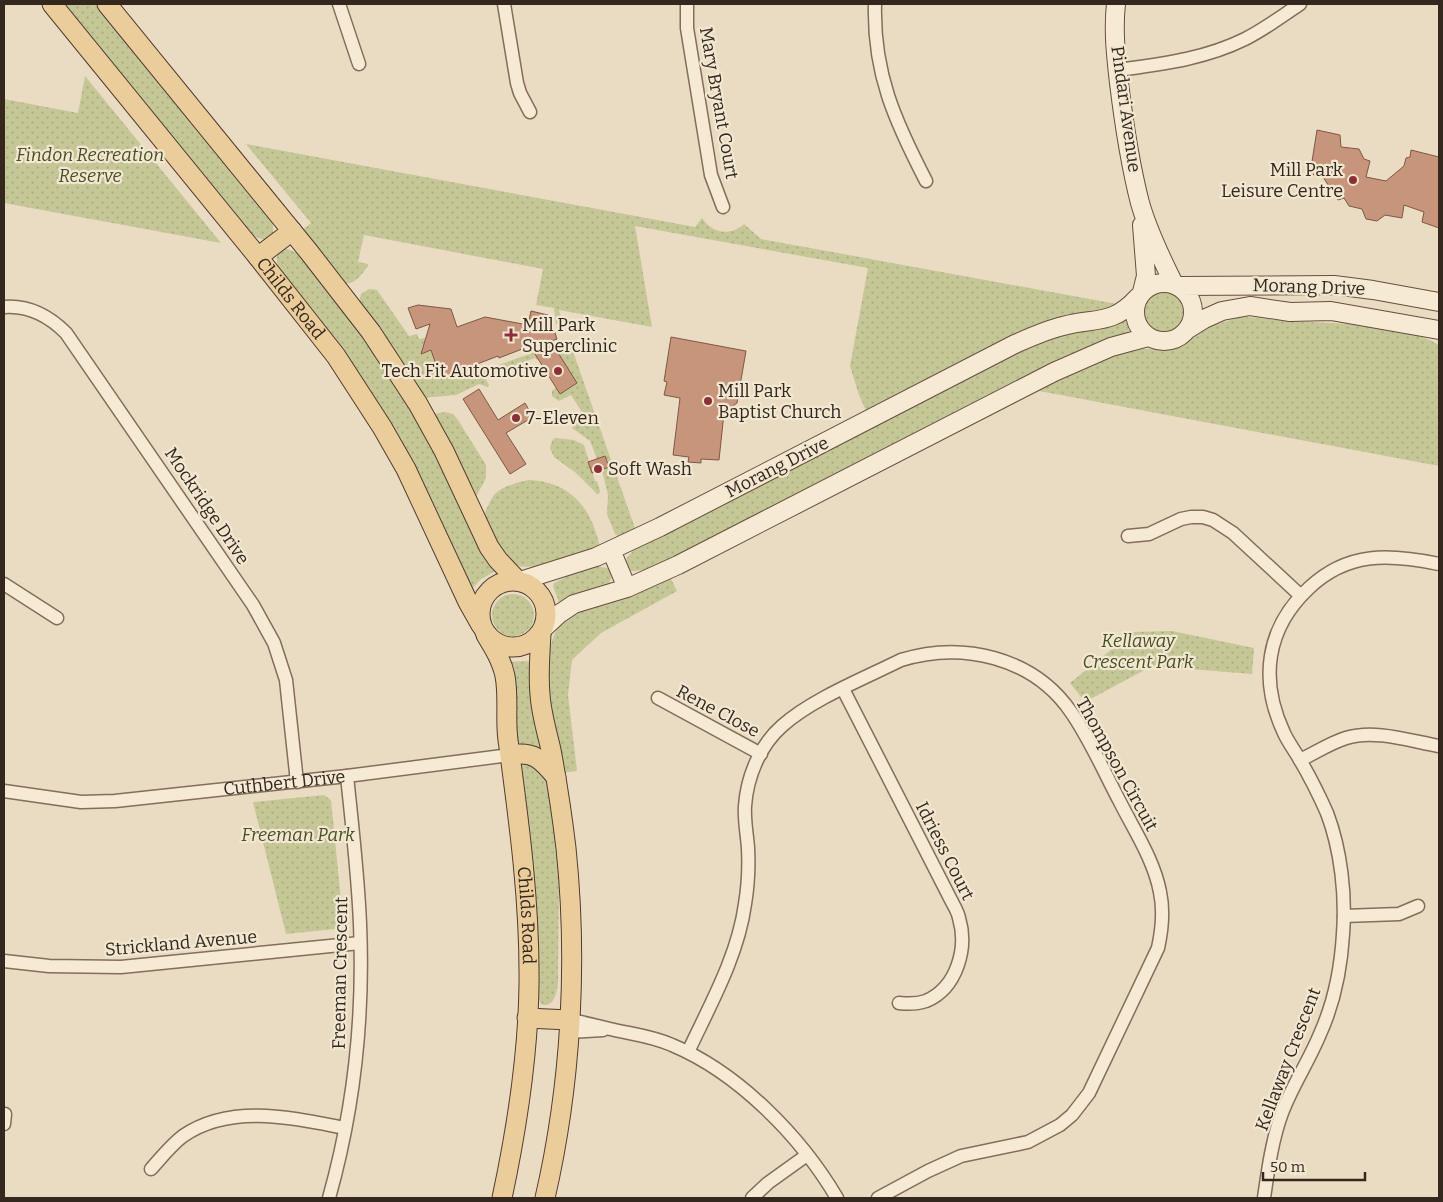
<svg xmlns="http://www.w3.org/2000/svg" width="1443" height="1202" font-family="Bitter,serif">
  <defs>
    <pattern id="green-dots" width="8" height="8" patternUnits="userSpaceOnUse" patternTransform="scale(1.25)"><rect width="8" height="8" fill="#c5c797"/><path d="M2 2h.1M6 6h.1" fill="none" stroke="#aaab82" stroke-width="1.8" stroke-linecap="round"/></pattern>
  </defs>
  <rect width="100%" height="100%" fill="#eadcc2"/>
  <path fill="url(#green-dots)" d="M61 4H97L262 206 273 225V235L264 240 249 234Z
    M85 76 221 243 4 203V99L78 113Z
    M246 144 695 227 702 218C712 233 730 237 744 224L761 239 1117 304 1102 310 1053 320 867 413 859 395 850 366 868 268 635 226 652 327 559 310 563 324H556L554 308 536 305 543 269 364 235 358 262 368 264V266C361 275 356 284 343 284L301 231 311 223Z
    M284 248 298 253 340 302 419 420 495 571 480 580 472 589 282 274 277 263V254Z
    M369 289 377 290 409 336 417 334 419 339 425 338 427 343 424 344 422 348 424 353 431 350 442 379 470 369 473 374 569 340 636 531 619 537 615 534 607 514 608 495 602 470 609 467 605 456 597 459 590 441 572 428 573 425 585 417 571 395 559 401 552 396V391L556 387 555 349 537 360 535 358 484 376 489 385 488 387 479 384 456 395 422 398 359 302 361 294Z
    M1143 312a20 20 0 1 1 40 0a20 20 0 1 1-40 0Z
    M1240 317C1257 317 1272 320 1289 321 1333 324 1402 322 1439 345V466L1034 390 1110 356 1142 349H1173L1186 342 1208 327Z
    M1125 319 1129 331 1127 334 648 570 631 571 625 564 627 558 637 546 1025 347 1048 338Z
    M445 412 453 414 458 420 486 465V478L475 499 432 414Z
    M555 438 574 440 584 445 595 481H597L600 491 599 494H597L576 473 554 457 550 448 552 441Z
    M529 480C561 481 583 498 594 527 596 534 599 539 599 546 589 553 574 555 563 559 508 578 506 562 483 516 487 509 490 500 495 494 503 486 518 482 529 480Z
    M597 566 610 569 612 576 609 584 604 587 559 602 553 586 554 583 580 570Z
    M670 577 677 591 601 633 572 660 568 695 577 771 562 773C554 734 531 643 569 615 582 606 600 607 613 602 633 595 651 586 670 577Z
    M492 615a21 21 0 1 1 42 0a21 21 0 1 1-42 0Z
    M1172 631 1254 648 1252 674 1152 666 1085 702 1070 683 1133 632Z
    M527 661 529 662 531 697 544 754 520 744 517 741 510 662Z
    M527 759 547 778 559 864 558 983C557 992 554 1009 541 1004L537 994 522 765V762Z
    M324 795 331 800 343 921 335 929 286 934 253 802Z"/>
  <path fill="#c6957b" stroke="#805742" d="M1317 130 1340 135 1341 147 1359 149 1364 159 1370 161 1366 177 1386 181 1404 166 1406 158 1410 157 1411 150 1439 157V228L1422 222 1424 212 1404 205 1402 218 1385 215 1377 221 1366 219 1362 209 1349 206 1344 198 1338 200 1323 177 1310 174Z
    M418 305 451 309 457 327 485 317 528 325 531 311 548 315 546 329 554 330 557 339 532 348 530 346 499 358 498 356 472 366 473 368 441 379 431 350 421 354 430 324 416 329 408 308Z
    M671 337 746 351 737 403 724 413 719 460 701 459V463L688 462 689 457 673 455 680 398 664 395 667 382 664 381Z
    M552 343 577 383 560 394 535 354Z
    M479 389 498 420 525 403 533 417 506 433 526 464 510 474 463 399Z
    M605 456 609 467 592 473 588 462Z"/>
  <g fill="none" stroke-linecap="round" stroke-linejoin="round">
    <defs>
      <g id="street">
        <path d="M339 4 359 64"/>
        <path d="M504 4 517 83 520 93 530 112"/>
        <path d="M687 4V28L711 175 723 207"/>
        <path d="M875 4C873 73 895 121 926 181"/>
        <path d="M1118 70C1161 64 1205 59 1245 39 1265 29 1282 16 1300 4"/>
        <path d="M4 307C28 305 49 316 66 333L253 605 274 643 286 680 297 782"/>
        <path d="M1128 536 1149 534 1181 519 1191 517H1203L1213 520 1233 533 1301 596"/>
        <path d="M4 584 57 618"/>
        <path d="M843 689 951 900C954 906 958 912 959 918 968 948 957 988 926 1001 917 1004 908 1004 899 1003"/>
        <path d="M658 698 761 754"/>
        <path d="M1300 760C1315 753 1330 743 1346 738 1375 729 1410 741 1439 746"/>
        <path id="s1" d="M4 791 81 802 115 801 347 776 510 755"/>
        <path d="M1344 916 1399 914 1418 906"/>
        <path d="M4 961 49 966 121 967 360 943"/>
        <path d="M569 1020C583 1022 596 1026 610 1029 631 1034 652 1036 672 1045 739 1073 801 1137 837 1198"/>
        <path d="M569 1032 603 1030"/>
        <path d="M688 1052C710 1005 738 956 745 904 748 886 749 867 748 848 747 834 744 820 745 806 747 777 760 745 782 726 812 699 865 678 901 660 962 641 1033 657 1071 712 1090 739 1104 772 1120 802 1134 830 1154 860 1160 892 1164 911 1162 930 1158 948L1089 1093 1072 1115 1060 1125 1028 1142 961 1156 928 1171 878 1198"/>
        <path d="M4 1124 5 1114"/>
        <path d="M151 1169C161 1158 171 1145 183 1136 231 1103 293 1118 345 1128"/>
        <path d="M329 1198C354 1109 364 1017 360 924 358 874 352 825 347 776"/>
        <path d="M752 1198 768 1183 807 1155"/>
        <path d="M1264 1198C1268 1170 1272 1140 1282 1113 1292 1086 1309 1061 1320 1034 1334 1003 1341 968 1343 934 1346 895 1341 850 1327 813 1319 795 1310 777 1300 760 1295 751 1288 742 1284 733 1259 680 1266 628 1309 588 1348 551 1390 554 1439 564"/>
      </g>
      <path id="secondary" d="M1116 4C1113 30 1116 57 1119 83 1124 124 1130 164 1140 203 1148 231 1161 258 1174 284
        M1135 312a29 29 0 1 1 58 0a29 29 0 1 1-58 0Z
        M1178 286 1334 285 1373 290 1439 302
        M1142 292 1146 276 1142 225
        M1188 329 1204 319 1222 311 1250 306 1290 312 1331 311 1439 330
        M611 550 627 588
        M520 581 596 557 660 527 1015 344C1031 337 1046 330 1063 326 1096 317 1112 326 1138 297
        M544 628 559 614 574 604 627 588 678 565 1054 372 1111 347 1148 337"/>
      <g id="primary">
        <path id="s2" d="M52 4 258 257 336 356 382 427 406 469 468 602 481 625"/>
        <path d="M107 4 309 252 371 332 418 404 444 451 489 547 498 560 518 581"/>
        <path d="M258 257 292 231"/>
        <circle cx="513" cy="614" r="33"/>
        <path d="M541 634C540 654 538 674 540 694 541 713 547 732 551 750 557 782 562 815 566 848 578 964 571 1085 545 1198"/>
        <path id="s3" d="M486 635C494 648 502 661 505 676 509 697 505 719 508 740 519 822 530 902 529 985 528 1057 517 1128 502 1198"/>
        <path d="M510 755C534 751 541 759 556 777"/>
        <path d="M527 1018 569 1020"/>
      </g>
    </defs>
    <use href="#street" stroke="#836d5b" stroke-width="15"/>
    <use href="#secondary" stroke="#654f3e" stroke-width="20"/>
    <use href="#primary" stroke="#513c2f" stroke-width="21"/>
    <use href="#street" stroke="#f6ead5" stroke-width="12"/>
    <use href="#secondary" stroke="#f6ead5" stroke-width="18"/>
    <use href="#primary" stroke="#ebcd9c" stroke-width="19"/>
  </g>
  <g fill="#8e2f37" stroke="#f2e7d1" stroke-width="2">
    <circle cx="1353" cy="180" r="5"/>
    <path d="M508.5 327.5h5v5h5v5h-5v5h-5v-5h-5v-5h5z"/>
    <circle cx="558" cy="371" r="5"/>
    <circle cx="708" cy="401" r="5"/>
    <circle cx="516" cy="418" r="5"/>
    <circle cx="598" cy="469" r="5"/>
  </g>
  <g text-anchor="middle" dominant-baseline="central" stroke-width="4.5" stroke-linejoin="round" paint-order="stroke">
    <g font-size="18" fill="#34271e" stroke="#f2e7d1">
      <text transform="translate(719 103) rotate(80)">Mary Bryant Court</text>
      <text transform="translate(1126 109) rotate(82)">Pindari Avenue</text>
      <text transform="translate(1309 287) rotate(2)">Morang Drive</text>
      <text stroke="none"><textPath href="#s2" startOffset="379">Childs Road</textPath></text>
      <text transform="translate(777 467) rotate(-27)">Morang Drive</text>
      <text transform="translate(207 506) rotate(56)">Mockridge Drive</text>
      <text transform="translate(718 711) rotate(28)">Rene Close</text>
      <text transform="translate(1117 764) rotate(61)">Thompson Circuit</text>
      <text stroke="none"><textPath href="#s1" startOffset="282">Cuthbert Drive</textPath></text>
      <text transform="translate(945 851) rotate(63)">Idriess Court</text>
      <text stroke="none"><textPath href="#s3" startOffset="286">Childs Road</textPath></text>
      <text transform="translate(181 943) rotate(-5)">Strickland Avenue</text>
      <text transform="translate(340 973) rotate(-89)">Freeman Crescent</text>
      <text transform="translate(1288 1059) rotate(-69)">Kellaway Crescent</text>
    </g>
    <g font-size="18" font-style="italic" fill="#484f26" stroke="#f2e7d1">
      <text x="90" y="155">Findon Recreation<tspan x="90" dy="21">Reserve</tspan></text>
      <text x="1138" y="641">Kellaway<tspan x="1138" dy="21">Crescent Park</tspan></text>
      <text x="298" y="835">Freeman Park</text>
    </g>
    <g font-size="18" fill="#34271e" stroke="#f2e7d1" text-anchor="start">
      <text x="1343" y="170" text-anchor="end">Mill Park<tspan x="1343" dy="21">Leisure Centre</tspan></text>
      <text x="522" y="325">Mill Park<tspan x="522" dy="21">Superclinic</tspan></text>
      <text x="548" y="371" text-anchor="end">Tech Fit Automotive</text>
      <text x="718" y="391">Mill Park<tspan x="718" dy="21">Baptist Church</tspan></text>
      <text x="526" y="418">7-Eleven</text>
      <text x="608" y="469">Soft Wash</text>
    </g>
  </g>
  <rect width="1443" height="1202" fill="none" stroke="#34271e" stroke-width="10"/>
  <path d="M1263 1172v8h102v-8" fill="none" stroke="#34271e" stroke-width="2.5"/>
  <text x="1270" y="1172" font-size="15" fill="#34271e" stroke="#f2e7d1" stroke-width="4" paint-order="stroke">50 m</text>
</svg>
